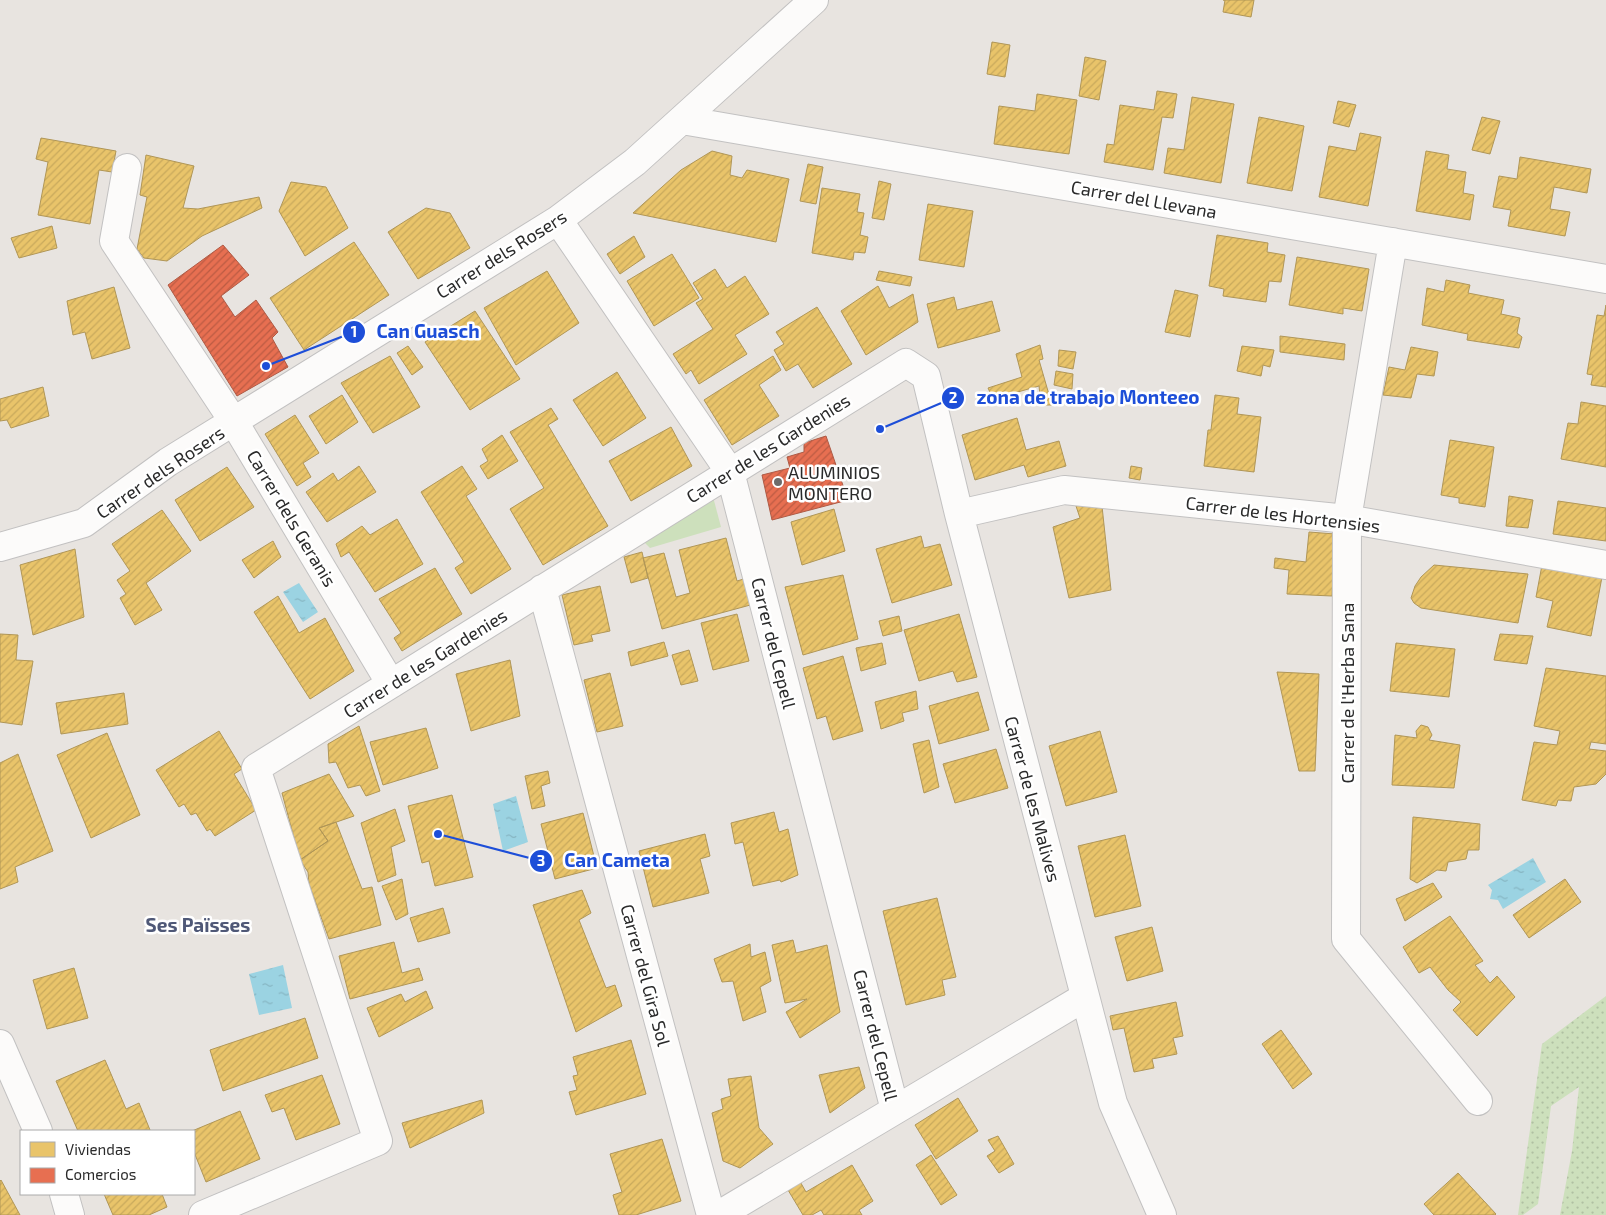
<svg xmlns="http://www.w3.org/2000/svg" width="1606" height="1215" font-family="'Exo 2',sans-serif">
  <defs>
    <pattern id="grass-dots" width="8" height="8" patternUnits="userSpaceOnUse" patternTransform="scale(1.25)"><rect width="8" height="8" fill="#cde0bc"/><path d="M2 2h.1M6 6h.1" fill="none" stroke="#b0c0a2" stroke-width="1.8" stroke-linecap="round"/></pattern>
    <pattern id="water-ripples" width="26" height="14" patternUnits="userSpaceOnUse" patternTransform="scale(1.25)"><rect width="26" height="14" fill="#9bd3e2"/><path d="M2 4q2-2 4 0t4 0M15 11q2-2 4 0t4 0" fill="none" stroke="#86b5c2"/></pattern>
    <pattern id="homes-hatch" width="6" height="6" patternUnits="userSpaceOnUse" patternTransform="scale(1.25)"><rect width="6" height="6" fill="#e9c46a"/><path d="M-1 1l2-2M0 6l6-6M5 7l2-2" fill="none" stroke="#c8a95c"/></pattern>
    <pattern id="shops-hatch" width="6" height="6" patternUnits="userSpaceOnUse" patternTransform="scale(1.25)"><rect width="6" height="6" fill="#e76f51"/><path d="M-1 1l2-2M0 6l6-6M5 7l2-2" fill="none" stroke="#bb5b43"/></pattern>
  </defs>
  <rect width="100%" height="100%" fill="#e8e4e0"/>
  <path fill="url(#grass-dots)" d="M1606 996V1215H1560L1572 1151 1579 1087 1551 1106 1538 1204 1523 1215H1518L1542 1044Z"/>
  <path fill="#cde0bc" d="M712 493 721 527 650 548 638 536Z"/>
  <path fill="url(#water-ripples)" d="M299 583 318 612 303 622 283 592Z
    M516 796 528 842 503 851 493 804Z
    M1533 858 1546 882 1503 909 1498 900 1490 899 1492 890 1488 885Z
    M283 965 292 1008 259 1015 249 974Z"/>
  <path fill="url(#homes-hatch)" stroke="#b09657" d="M1223 0H1254L1251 17 1223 12 1225 0Z
    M992 42 1010 45 1005 77 987 74Z
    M1085 57 1106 61 1099 100 1079 96Z
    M1157 91 1177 94 1173 118 1162 117 1153 170 1104 162 1107 144 1114 145 1120 105 1154 110Z
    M1037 94 1077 100 1069 154 994 144 999 106 1035 111Z
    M1192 97 1234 104 1221 183 1164 173 1168 148 1184 150Z
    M1338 101 1356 105 1349 127 1333 123Z
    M1259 117 1304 126 1292 191 1247 183Z
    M1482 117 1500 121 1490 154 1472 150Z
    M1360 133 1381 137 1368 206 1319 197 1329 146 1356 151Z
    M41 138 116 151 112 172 99 170 90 224 38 215 48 162 36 159Z
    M712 151 732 156 730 175 742 178 747 170 789 179 776 242 633 213 681 170Z
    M1426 151 1449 155 1447 169 1466 172 1463 193 1474 195 1470 220 1416 211Z
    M146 155 194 166 183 208 198 209 259 197 262 208 202 236 167 261 144 258 137 249 147 197 140 195Z
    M1520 157 1591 169 1587 193 1554 187 1550 209 1570 212 1565 236 1508 226 1511 210 1493 207 1499 176 1517 179Z
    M808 164 823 167 816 204 800 201Z
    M879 181 891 184 884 220 872 218Z
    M291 182 326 187 348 228 305 256 279 211Z
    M822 188 860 194 857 212 864 213 860 235 868 237 865 253 854 252 853 260 812 253Z
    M928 204 973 211 964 267 919 260Z
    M426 208 450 213 470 248 418 279 388 232Z
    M52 226 57 248 19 258 11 238Z
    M1217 235 1268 243 1267 252 1285 255 1281 282 1269 281 1266 302 1223 296 1224 289 1209 286Z
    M634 236 645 257 620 274 607 254Z
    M354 242 389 295 304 350 270 298Z
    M672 254 699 298 654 326 627 281Z
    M1297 257 1369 269 1362 311 1343 308V314L1289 305Z
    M715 269 727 288 745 276 769 314 735 335 747 354 699 384 691 370 686 374 673 354 713 329 696 303 703 299 693 283Z
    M547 271 579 323 516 365 484 308Z
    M879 271 912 277 910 286 876 280Z
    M1446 280 1470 285 1468 293 1504 300 1501 314 1520 318 1517 333 1522 337 1519 348 1467 340 1468 334 1422 325 1427 288 1444 292Z
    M878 286 889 308 913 294 918 322 866 355 841 311Z
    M114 287 130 348 92 359 85 332 73 335 67 301Z
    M1175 290 1198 295 1190 337 1165 332Z
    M954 297 957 310 992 301 1000 331 938 348 927 304Z
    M1606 305V387L1591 385 1593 375 1587 374 1597 315 1604 316Z
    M817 307 852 364 813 388 798 364 786 371 774 350 784 344 776 332Z
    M475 311 520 379 470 410 425 342Z
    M1280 336 1345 344 1344 360 1280 352Z
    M1040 345 1043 359 1039 360 1052 405H1041L1039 386 993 399 988 388 1022 377 1016 354Z
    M408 346 423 367 412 375 397 353Z
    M1242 346 1274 350 1270 367 1263 365 1261 376 1237 371Z
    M1411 347 1438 352 1434 376 1417 374 1411 398 1383 395 1389 367 1405 370Z
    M1059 350 1076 352 1073 369 1058 366Z
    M390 356 420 407 373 433 341 383Z
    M773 356 781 370 759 385 779 416 732 445 704 400Z
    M1056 371 1073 374 1072 389 1054 385Z
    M617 372 646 418 603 446 573 400Z
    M43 387 49 416 11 428 7 420 0 421V399Z
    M342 395 358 422 326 444 309 416Z
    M1215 395 1239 398 1237 414 1261 417 1254 472 1204 466 1208 430H1211Z
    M1581 402 1606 406V467L1561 459 1568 423 1578 424Z
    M551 408 558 419 548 425 608 526 543 565 510 509 544 488 510 432Z
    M295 415 319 453 303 463 311 477 297 486 265 434Z
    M1017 418 1026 450 1059 441 1066 466 1028 477 1024 465 975 480 962 435Z
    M671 427 692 466 631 501 609 461Z
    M502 435 518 461 488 479 480 466 488 461 482 449Z
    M1450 440 1494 447 1485 507 1459 503V498L1441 495Z
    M359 466 376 492 327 522 306 492 333 473 338 481Z
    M462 466 477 489 466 496 511 569 471 594 455 568 464 562 421 492Z
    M1131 466 1142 468 1140 480 1129 478Z
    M227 467 254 507 200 541 175 500Z
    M1509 496 1533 500 1528 528 1506 526Z
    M1074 500 1102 506 1111 590 1069 598 1053 527 1080 518Z
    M1558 501 1606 508V541L1553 534Z
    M834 509 845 551 802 565 791 522Z
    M162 510 191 551 146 583 162 610 135 625 120 598 126 594 117 580 130 571 112 544Z
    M397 519 423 564 375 592 349 552 341 557 336 544 362 526 370 535Z
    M1309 532 1335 534 1332 596 1287 594 1289 570 1274 568 1275 558 1306 562Z
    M921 536 924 548 940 544 952 585 892 603 876 549Z
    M726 538 737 581 747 578 754 604 662 629 643 558 664 553 676 597 690 593 679 550Z
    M273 541 281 557 254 578 242 560Z
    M75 549 84 617 33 635 20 565Z
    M642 552 648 578 631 583 624 557Z
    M1434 565 1528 574 1518 623 1421 608 1414 603 1411 598 1415 586 1421 577Z
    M1542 565 1602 577 1591 636 1547 627 1553 601 1536 597Z
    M435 568 462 614 402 651 394 638 401 633 379 599Z
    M843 575 858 639 803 655 785 587Z
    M600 586 610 631 591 635 593 641 574 645 562 595Z
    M278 596 299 633 325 618 354 671 310 699 254 612Z
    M737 614 749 661 713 670 701 623Z
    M959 614 977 677 957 682 953 671 919 681 904 630Z
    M899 616 902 631 883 636 879 621Z
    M0 634 18 635 16 660 33 661 22 725 0 722Z
    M1500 634 1533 636 1527 664 1494 660Z
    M664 642 668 656 631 666 628 652Z
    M882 643 886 664 861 671 856 648Z
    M1396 643 1455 649 1449 697 1390 691Z
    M689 650 698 681 681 685 672 655Z
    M843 656 863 731 833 740 826 716 817 719 803 668Z
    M510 660 520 716 471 731 456 674Z
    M1546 668 1606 676V744L1591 742 1589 749 1606 751V774L1596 784 1574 787 1571 801 1558 800 1556 806 1522 800 1534 742 1557 745 1560 731 1534 726Z
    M1277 672 1319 674 1315 771H1299Z
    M610 673 623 726 597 732 584 680Z
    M916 691 918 709 902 713 904 721 881 729 875 702Z
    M978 692 989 730 939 744 929 706Z
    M124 693 128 724 61 734 56 703Z
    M1421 725 1428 727 1432 735 1429 740 1460 745 1454 788 1392 785 1395 735 1417 738 1416 731Z
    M359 726 380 791 366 796 360 785 348 788 336 762 329 763 328 744Z
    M426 728 438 768 383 785 370 742Z
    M219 731 242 769 234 774 256 810 215 836 210 829 207 831 196 813 191 815 184 804 179 807 156 770Z
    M1100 731 1117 792 1066 806 1049 746Z
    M107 733 140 815 91 838 57 755Z
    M929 740 939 787 924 793 913 744Z
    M996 749 1008 788 955 803 943 764Z
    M18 754 53 851 15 867 18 882 0 889V763Z
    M548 771 550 783 541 786 545 806 532 809 525 776Z
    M329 774 354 816 319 828 328 841 300 860 282 793Z
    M452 795 473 877 435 886 429 861 422 863 408 806Z
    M395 809 405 841 391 847 396 875 378 882 361 823Z
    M774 812 779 832 788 829 798 875 781 882 780 880 753 886 743 842 735 844 731 823Z
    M583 813 597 868 555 879 541 824Z
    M1413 817 1480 824 1479 850H1468L1466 859 1448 862 1446 871 1437 870 1417 883 1410 879Z
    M336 822 362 889 372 887 381 925 329 939 309 884 308 872 300 860 328 841 319 828Z
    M705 834 710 856 700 859 709 893 653 907 639 851Z
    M1125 835 1141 906 1095 917 1078 846Z
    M402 879 408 914 396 920 382 886Z
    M1565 879 1581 902 1529 938 1513 915Z
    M1433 883 1442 897 1405 921 1396 899Z
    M582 890 591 913 579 920 606 988 615 985 622 1006 576 1032 533 905Z
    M937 898 956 977 942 980 945 995 906 1005 883 911Z
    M443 908 450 933 418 942 410 918Z
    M1450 916 1483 961 1475 965 1490 983 1497 976 1515 997 1477 1036 1453 1010 1461 1002 1448 990 1430 967 1419 973 1403 947Z
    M1152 927 1163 971 1127 981 1115 937Z
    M793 940 796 953 827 945 840 1012 800 1038 786 1012 807 999 785 1003 772 945Z
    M394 942 402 973 419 968 423 980 350 999 339 956Z
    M750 944 751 957 765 952 771 981 760 987 766 1012 743 1021 733 981 722 982 714 959Z
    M74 968 88 1018 47 1029 33 980Z
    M426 991 433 1008 379 1037 367 1008 401 994 405 1002Z
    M1176 1002 1183 1036 1173 1038 1177 1054 1152 1059 1154 1068 1134 1072 1124 1028 1113 1030 1110 1016Z
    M305 1018 318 1058 223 1091 210 1050Z
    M1281 1030 1312 1074 1293 1089 1262 1044Z
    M631 1040 646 1094 576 1115 569 1092 577 1090 573 1076 578 1075 573 1057Z
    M105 1060 126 1109 139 1103 150 1130 78 1131 56 1081Z
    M859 1067 865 1088 830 1113 819 1075Z
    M322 1075 340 1124 296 1140 284 1108 272 1112 265 1095Z
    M751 1076 759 1128 773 1144 740 1168 723 1161 712 1113 723 1109 721 1099 731 1096 728 1079Z
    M958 1098 978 1131 936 1159 915 1125Z
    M482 1100 484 1113 410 1148 402 1123Z
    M240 1111 260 1159 206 1182 194 1152V1131H192Z
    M998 1136 1014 1164 999 1173 987 1156 995 1151 988 1140Z
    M662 1139 681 1201 636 1215H619L613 1195 622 1192 610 1154Z
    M931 1155 957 1195 941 1205 916 1165Z
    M852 1165 873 1201 859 1210 862 1215H824L821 1210 812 1215H803L785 1185 798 1178 806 1192Z
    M1458 1173 1496 1214 1495 1215H1434L1424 1204Z
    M1 1180 20 1215H0V1181Z
    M104 1194H162L167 1207 149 1215H113Z"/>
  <path fill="url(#shops-hatch)" stroke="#ae5a45" d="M223 245 249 275 221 296 235 317 256 300 278 332 272 338 288 367 237 396 168 285Z
    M826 436 848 500 772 520 762 475 790 468 787 457 804 452V443Z"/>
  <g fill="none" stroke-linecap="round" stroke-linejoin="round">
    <defs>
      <path id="minor" d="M682 120 1606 279
        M127 168 114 241 234 422 391 684
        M558 220 730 472 895 1110
        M1393 242 1347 519 1346 939 1478 1101
        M959 514 1064 490 1347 519 1606 565
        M0 547 84 523 168 462 558 220 635 162 814 0
        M542 589 711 1215
        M0 1044 38 1131
        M64 1194 70 1215
        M203 1215 378 1141 256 768 906 363 926 376 959 514 1113 1103 1162 1215
        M719 1215 1085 997"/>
    </defs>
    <use href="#minor" stroke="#c2c1c1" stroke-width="30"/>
    <use href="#minor" stroke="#fcfbfa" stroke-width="28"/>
  </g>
  <circle fill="#6c6b6a" stroke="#fff" stroke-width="2" cx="778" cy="482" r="5"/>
  <g text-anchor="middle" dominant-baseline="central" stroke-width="5" stroke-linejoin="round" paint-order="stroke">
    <g font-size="18" fill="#2a2a2a" stroke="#fff">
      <text transform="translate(1144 199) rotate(10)">Carrer del Llevana</text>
      <text transform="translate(501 254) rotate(-32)">Carrer dels Rosers</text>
      <text transform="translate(768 448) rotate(-32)">Carrer de les Gardenies</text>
      <text transform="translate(160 472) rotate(-34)">Carrer dels Rosers</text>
      <text transform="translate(1283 514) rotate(7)">Carrer de les Hortensies</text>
      <text transform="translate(292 518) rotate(59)">Carrer dels Geranis</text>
      <text transform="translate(774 643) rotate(76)">Carrer del Cepell</text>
      <text transform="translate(425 663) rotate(-32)">Carrer de les Gardenies</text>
      <text transform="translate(1347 693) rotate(-90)">Carrer de l'Herba Sana</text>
      <text transform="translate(1033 799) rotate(75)">Carrer de les Malives</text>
      <text transform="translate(646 975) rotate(75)">Carrer del Gira Sol</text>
      <text transform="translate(876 1035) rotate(76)">Carrer del Cepell</text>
    </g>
    <g font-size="18" fill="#2a2a2a" stroke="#fff" text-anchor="start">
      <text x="788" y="472">ALUMINIOS<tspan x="788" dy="21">MONTERO</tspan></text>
    </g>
    <g font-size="19" font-weight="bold" fill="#4f5877" stroke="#fff">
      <text x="198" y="924">Ses Païsses</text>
    </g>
  </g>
  <path fill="none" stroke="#1d4ed8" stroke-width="2" d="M266 366L354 332M880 429L953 398M438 834L541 861"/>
  <g fill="#1d4ed8" stroke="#fff" stroke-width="2">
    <circle cx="266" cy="366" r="5"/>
    <circle cx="880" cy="429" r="5"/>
    <circle cx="438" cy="834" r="5"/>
    <circle cx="354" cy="332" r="12"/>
    <circle cx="953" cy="398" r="12"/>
    <circle cx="541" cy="861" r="12"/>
  </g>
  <g font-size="15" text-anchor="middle" font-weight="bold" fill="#fff">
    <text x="354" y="337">1</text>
    <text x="953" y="403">2</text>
    <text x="541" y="866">3</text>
  </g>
  <g font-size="19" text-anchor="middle" font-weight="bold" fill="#1d4ed8" stroke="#fff" stroke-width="5" stroke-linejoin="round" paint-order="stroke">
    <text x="428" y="338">Can Guasch</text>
    <text x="1088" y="404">zona de trabajo Monteeo</text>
    <text x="617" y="867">Can Cameta</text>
  </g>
  <rect x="20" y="1130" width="175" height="65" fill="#ffffff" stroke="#aaaaaa"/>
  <rect x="30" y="1142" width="25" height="15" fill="#e9c46a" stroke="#aaaaaa"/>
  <text x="65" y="1155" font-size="15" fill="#2a2a2a">Viviendas</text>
  <rect x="30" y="1168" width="25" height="15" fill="#e76f51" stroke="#aaaaaa"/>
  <text x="65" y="1180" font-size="15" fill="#2a2a2a">Comercios</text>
</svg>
